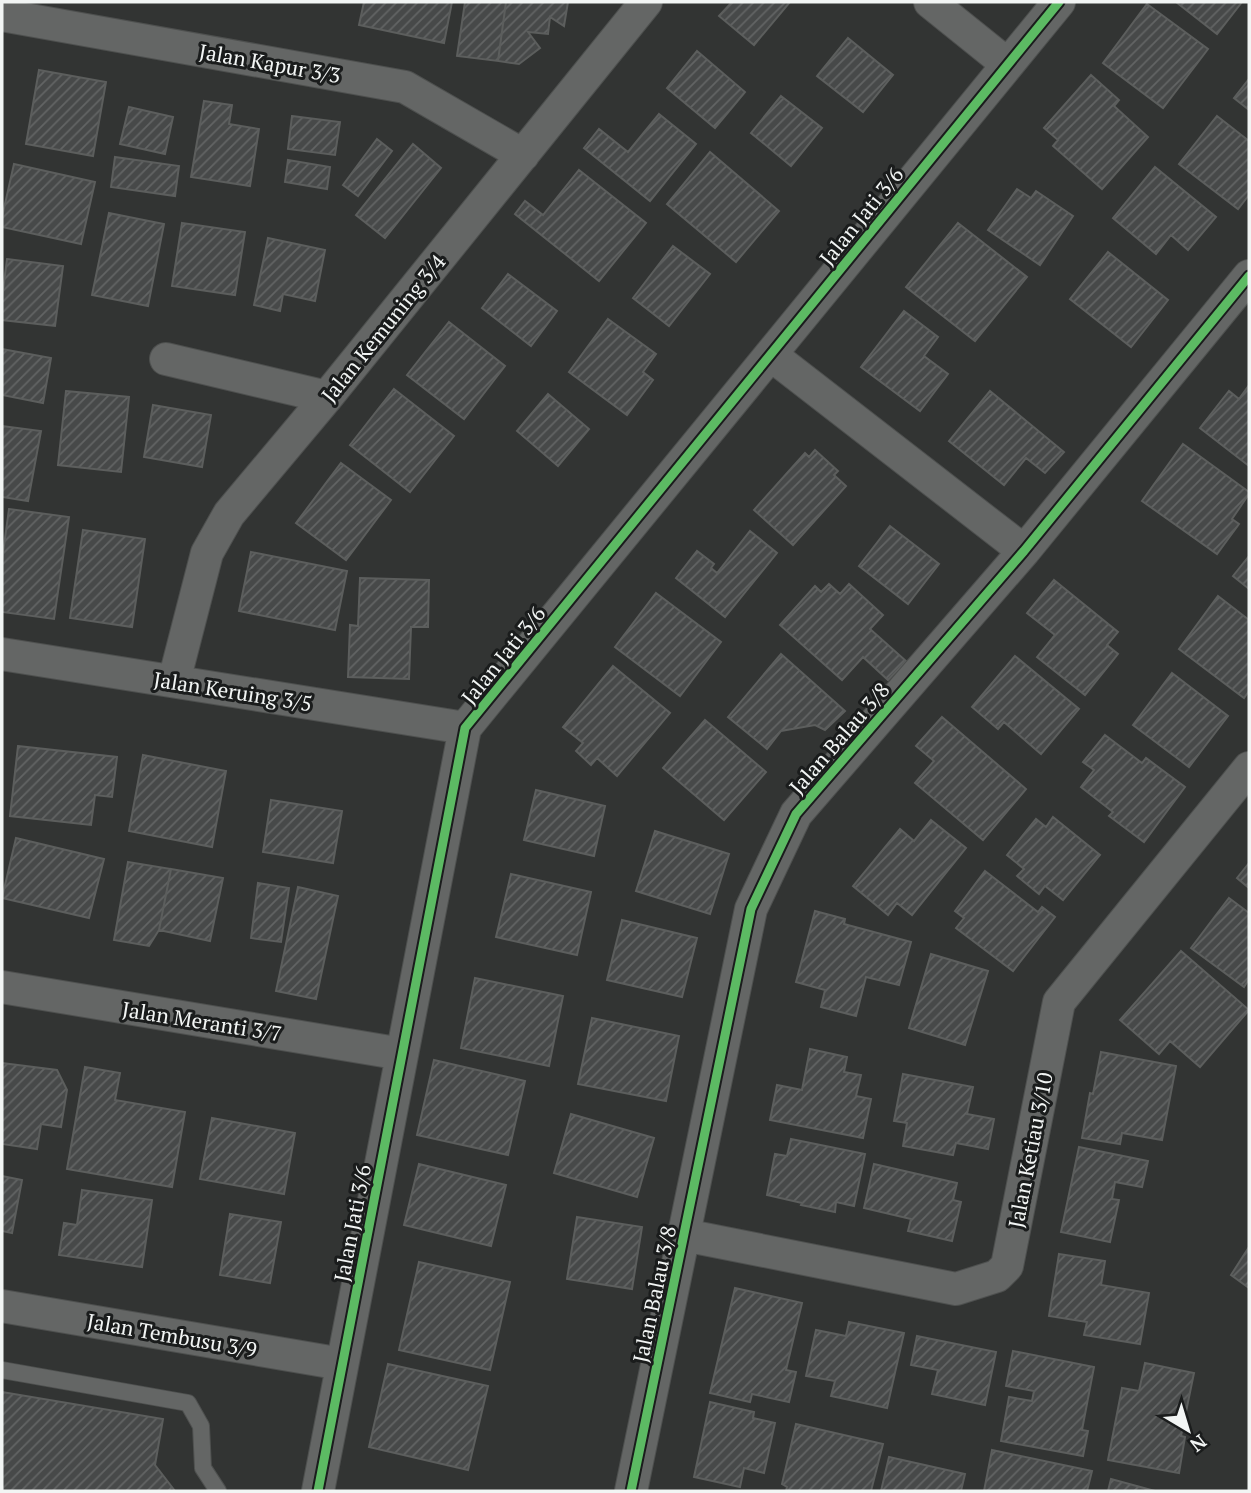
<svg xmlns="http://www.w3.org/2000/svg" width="1251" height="1493" font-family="'PT Serif',serif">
  <defs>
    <pattern id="building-hatch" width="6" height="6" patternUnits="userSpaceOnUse" patternTransform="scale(1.75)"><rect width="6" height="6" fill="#474949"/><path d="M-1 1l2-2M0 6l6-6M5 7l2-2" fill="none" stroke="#626464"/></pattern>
  </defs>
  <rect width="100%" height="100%" fill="#323433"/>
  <path fill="url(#building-hatch)" stroke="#5c5e5d" stroke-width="2" d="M364 2H452L444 43 359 25Z
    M465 2H506L498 61 457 56Z
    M506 2H568L564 26 550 17 548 34 528 32 540 48 519 64 498 61Z
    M732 2H790L754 45 719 16Z
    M1176 2H1242L1217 34Z
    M1147 4 1208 49 1163 108 1103 63Z
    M848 38 893 75 863 112 817 76Z
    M697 51 745 92 715 128 667 88Z
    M39 70 106 82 93 156 26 144Z
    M1091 75 1119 100 1114 106 1148 137 1102 189 1053 146 1058 140 1044 128Z
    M1249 79V110L1234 98Z
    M781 96 822 128 791 166 751 133Z
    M204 101 232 105 229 124 259 129 250 186 191 177Z
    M129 107 173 117 165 154 120 144Z
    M659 114 696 144 650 201 584 148 599 129 628 152Z
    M292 116 340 122 335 155 288 149Z
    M1217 116 1249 141V195L1238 209 1179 164Z
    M377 139 392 151 358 196 343 185Z
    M413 144 441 168 385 238 356 215Z
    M710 152 779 211 736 262 667 204Z
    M115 157 179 166 175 196 111 187Z
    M288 160 330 167 327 189 285 182Z
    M14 164 95 182 81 244 2 227V217Z
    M1155 167 1216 217 1188 250 1171 235 1156 254 1113 218Z
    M579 170 646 223 599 281 515 214 525 201 543 215Z
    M1017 189 1031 198 1036 191 1073 216 1040 265 988 230Z
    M109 213 164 224 148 306 92 295Z
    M182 223 245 232 235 295 172 286Z
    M958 223 1027 277 975 341 906 287Z
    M268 238 325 250 315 301 283 294 280 311 254 305Z
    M673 246 710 274 669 326 633 298Z
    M1108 252 1168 300 1131 347 1070 299Z
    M7 259 63 266 55 326 2 320V298Z
    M508 274 557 311 531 346 482 308Z
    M904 311 938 337 924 356 948 374 920 411 861 367Z
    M608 319 656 354 643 372 653 380 627 415 569 372Z
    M449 322 505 366 464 419 407 375Z
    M2 349 51 358 43 403 2 395Z
    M1249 385V466L1200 428 1229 391 1239 399Z
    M394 389 454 436 410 492 350 445Z
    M66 391 129 397 121 472 58 465Z
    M990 391 1064 452 1045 473 1026 458 1004 485 949 441Z
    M548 394 589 429 558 466 517 431Z
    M153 405 211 415 202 467 144 457Z
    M2 426 41 431 28 501 2 497Z
    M1183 444 1249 492V494L1232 519 1239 524 1217 554 1142 501Z
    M815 450 838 471 834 475 846 486 793 545 754 510 805 453 809 457Z
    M341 463 391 500 346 560 296 523Z
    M9 509 69 517 54 619 2 612V560Z
    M890 526 939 564 908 604 859 566Z
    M83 530 145 539 132 627 70 618Z
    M750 531 777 553 725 617 676 578 697 551 714 564 711 568 717 573Z
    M251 552 347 571 335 630 239 611Z
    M1249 556V589L1233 576Z
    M360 578 429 580 428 627H411L409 679 348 677 350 625 358 626Z
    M1054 580 1118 632 1107 645 1118 654 1085 695 1037 657 1055 635 1027 613Z
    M829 584 840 594 849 584 883 615 870 629 906 661 888 680 863 657 842 680 780 625 815 586 821 592Z
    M656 593 721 642 680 696 615 647Z
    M1218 596 1249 620V691L1244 698 1179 649Z
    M781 654 845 711 825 730 815 725 781 731 767 749 728 717Z
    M1015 656 1079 709 1041 754 1004 722 998 729 972 707Z
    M613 666 670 713 617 776 597 758 591 765 576 751 583 743 563 727Z
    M1172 673 1228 716 1189 767 1133 725Z
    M942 717 1026 789 983 840 915 783 934 761 916 746Z
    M705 720 766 772 724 820 663 768Z
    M1105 735 1142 763 1146 758 1185 787 1144 842 1109 816 1113 812 1081 787 1094 770 1083 762Z
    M18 746 117 757 112 797 95 795 91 825 10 816Z
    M143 755 226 771 212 847 129 831Z
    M536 790 605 806 594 856 524 840Z
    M271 800 342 811 333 863 263 852Z
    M1053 817 1100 855 1063 900 1045 886 1039 894 1017 876 1024 869 1007 855 1036 819 1046 827Z
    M931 820 966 848 912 915 897 903 888 915 853 886 900 829 914 841Z
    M655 831 729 854 710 914 636 891Z
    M16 838 104 859 89 918 2 898Z
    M128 862 171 869 159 930 149 946 114 940Z
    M1249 863V888L1237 878Z
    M171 869 223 878 210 941 159 930Z
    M985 871 1038 912 1042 907 1055 917 1013 971 956 928 964 918 955 911Z
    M511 874 591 892 577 955 496 937Z
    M258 883 289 888 281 942 251 938Z
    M298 887 338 896 316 999 276 991Z
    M1229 898 1249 913V979L1244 987 1191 948Z
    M815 911 845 919 844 924 911 942 899 985 866 977 856 1016 821 1007 825 990 796 982Z
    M622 920 697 938 682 997 607 980Z
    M1181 951 1249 1010 1200 1067 1170 1041 1159 1054 1120 1020Z
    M931 954 988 971 965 1045 909 1028Z
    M475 978 563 996 549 1066 461 1048Z
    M592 1018 679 1036 666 1101 578 1084Z
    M810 1049 847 1057 844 1072 861 1075 856 1096 871 1099 863 1138 770 1120 777 1085 802 1090Z
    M1101 1052 1176 1066 1162 1140 1122 1133 1120 1144 1082 1138 1090 1093 1093 1094Z
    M434 1060 525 1081 508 1155 417 1135Z
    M2 1063 57 1070 67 1090 61 1127 41 1124 37 1149 2 1144Z
    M85 1067 120 1073 115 1100 185 1112 172 1187 67 1169Z
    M903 1074 973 1087 967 1114 994 1119 988 1149 956 1143 953 1155 903 1146 907 1123 894 1121Z
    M571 1114 654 1138 637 1197 554 1173Z
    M212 1118 295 1133 284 1194 200 1179Z
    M791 1139 865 1154 854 1206 836 1202 835 1212 801 1205 802 1203 767 1195 775 1154 787 1156Z
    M1079 1147 1148 1161 1142 1187 1115 1182 1112 1199 1119 1200 1110 1242 1061 1232Z
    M419 1164 506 1185 491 1246 404 1225Z
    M874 1164 957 1183 953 1200 961 1202 952 1241 908 1231 911 1219 864 1208Z
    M2 1176 22 1180 12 1233 2 1231Z
    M82 1190 152 1200 142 1267 59 1255 64 1223 77 1225Z
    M230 1214 281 1222 270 1283 220 1275Z
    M577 1217 642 1227 632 1289 567 1279Z
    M1249 1247V1288L1231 1275Z
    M1059 1254 1105 1261 1101 1285 1149 1293 1140 1344 1084 1335 1087 1322 1049 1316Z
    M419 1262 510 1282 490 1370 399 1350Z
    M735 1288 802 1303 786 1370 796 1372 789 1402 752 1394 750 1402 710 1393Z
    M849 1322 904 1333 887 1408 831 1396 835 1381 806 1376 816 1330 846 1336Z
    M917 1336 996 1352 985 1405 932 1394 938 1370 911 1365Z
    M1013 1351 1094 1367 1082 1430 1088 1431 1083 1456 1001 1441 1009 1397 1032 1401 1034 1391 1006 1386Z
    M1145 1363 1194 1373 1181 1436 1185 1437 1179 1473 1108 1460 1122 1388 1139 1391Z
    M388 1364 488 1386 468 1470 369 1447Z
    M2 1392 163 1419 155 1465 175 1491H2Z
    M710 1402 754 1412 753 1418 775 1423 764 1473 744 1468 740 1487 694 1477Z
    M796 1424 883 1444 871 1491H786L787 1487 782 1484Z
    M992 1450 1092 1471 1087 1491H984Z
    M889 1457 965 1474 961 1491H881Z
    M1111 1479 1155 1491H1108Z"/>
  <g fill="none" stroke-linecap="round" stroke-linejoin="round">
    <defs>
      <path id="service" d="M2 1370 188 1403 201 1426 203 1468 218 1491"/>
      <path id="minor" d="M930 2 1007 64
        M2 15 405 87 523 155
        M771 355 1024 551
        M166 359 327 397
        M2 654 465 728
        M174 681 207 553 229 514 327 397 646 2
        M2 987 402 1054
        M684 1235 956 1289 997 1276 1007 1266 1059 1002 1249 768
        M2 1306 342 1364
        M318 1491 465 728 1059 2
        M631 1491 751 909 796 814 1024 551 1249 276"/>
    </defs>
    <use href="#service" stroke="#4e504f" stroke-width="18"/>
    <use href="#minor" stroke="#4e504f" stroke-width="34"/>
    <use href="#service" stroke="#646665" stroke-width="16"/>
    <use href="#minor" stroke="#646665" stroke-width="32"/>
    <defs>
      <path id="cycleway" d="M318 1491 465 728 1059 2
        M631 1491 751 909 796 814 1024 551 1249 276"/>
    </defs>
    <use href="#cycleway" stroke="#1a1c1c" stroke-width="13"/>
    <use href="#cycleway" stroke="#5cba63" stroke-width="9"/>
  </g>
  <g text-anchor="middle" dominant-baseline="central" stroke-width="6" stroke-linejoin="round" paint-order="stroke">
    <g font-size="21" fill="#f2f5f4" stroke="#1a1c1c">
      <text transform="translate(270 63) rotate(10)">Jalan Kapur 3/3</text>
      <text transform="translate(861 216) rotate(-51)">Jalan Jati 3/6</text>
      <text transform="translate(383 328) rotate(-51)">Jalan Kemuning 3/4</text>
      <text transform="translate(503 655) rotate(-51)">Jalan Jati 3/6</text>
      <text transform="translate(233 691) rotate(9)">Jalan Keruing 3/5</text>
      <text transform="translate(839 738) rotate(-49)">Jalan Balau 3/8</text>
      <text transform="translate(202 1021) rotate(9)">Jalan Meranti 3/7</text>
      <text transform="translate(1030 1150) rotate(-79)">Jalan Ketiau 3/10</text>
      <text transform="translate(352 1223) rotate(-79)">Jalan Jati 3/6</text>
      <text transform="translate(654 1294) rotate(-78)">Jalan Balau 3/8</text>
      <text transform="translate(172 1335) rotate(10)">Jalan Tembusu 3/9</text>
    </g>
  </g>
  <rect width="1251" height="1493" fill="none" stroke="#f2f5f4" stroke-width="7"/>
  <g transform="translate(1188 1430) rotate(142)" stroke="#1a1c1c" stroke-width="5" paint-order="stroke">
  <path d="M0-5L12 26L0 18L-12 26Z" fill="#f2f5f4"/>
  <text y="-10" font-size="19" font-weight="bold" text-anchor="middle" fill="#f2f5f4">N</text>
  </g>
</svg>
